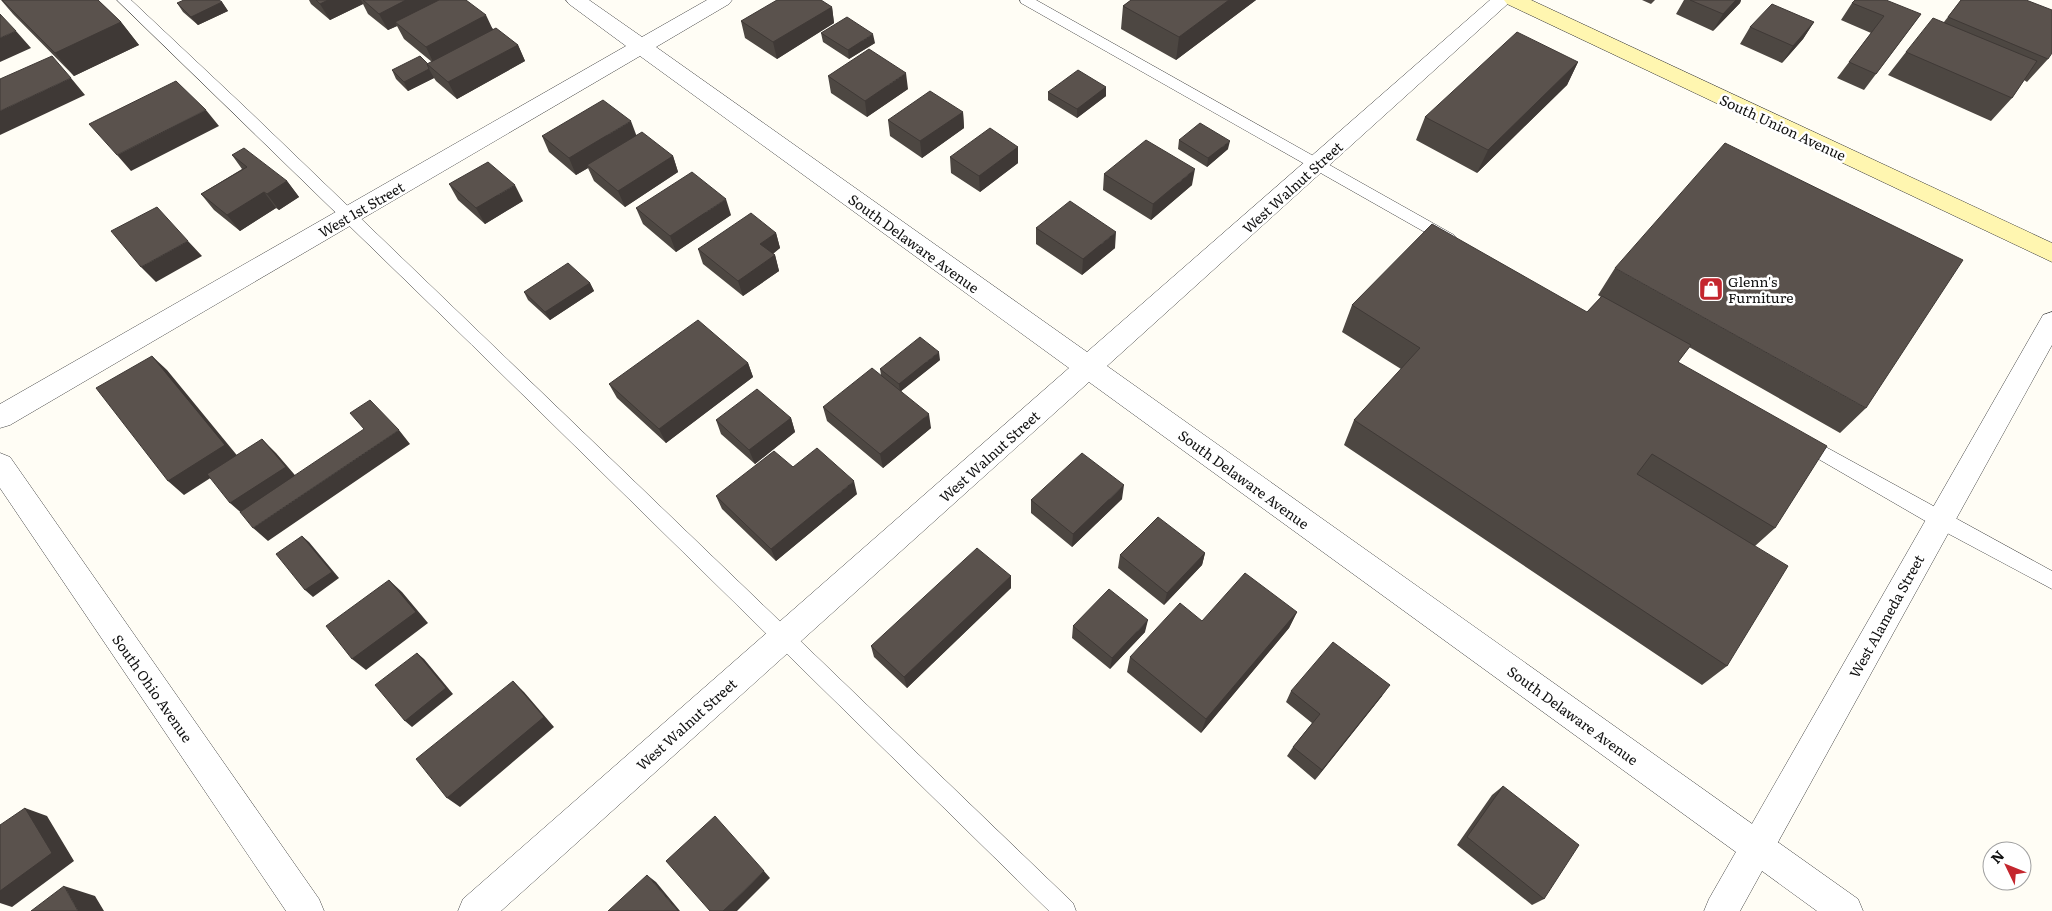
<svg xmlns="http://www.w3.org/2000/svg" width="2052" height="911" font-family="Literata,serif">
  <rect width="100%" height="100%" fill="#fffdf5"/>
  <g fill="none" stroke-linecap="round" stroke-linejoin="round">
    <defs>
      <path id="service" d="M117 0H131L247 109 1073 903 1076 911H1049L472 345Z
        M1020 0H1036L1454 235 1457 239 1454 243 1449 245 1444 243 1021 3Z
        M1802 434 2052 571V589L1934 526 1796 446 1793 441 1796 436Z"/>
      <path id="minor" d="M566 0H589L642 37 707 0H732L729 4 656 47 1087 352 1490 0H1512L1107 366 1858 899 1863 911H1817L1089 382 501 911H458L463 899 1069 368 640 56 10 425 0 428V404L626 46 569 4Z
        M0 453 10 457 319 899 324 911H286L0 488Z"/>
      <path id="tertiary" d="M2052 312V345L1740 911H1704L1709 899 2043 315Z"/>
      <path id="secondary" d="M1504 0H1531L2052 243V262L1507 4Z"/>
    </defs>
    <use href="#service" stroke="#444" stroke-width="1"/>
    <use href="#minor" stroke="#444" stroke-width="1"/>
    <use href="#tertiary" stroke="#444" stroke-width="1"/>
    <use href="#secondary" stroke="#333" stroke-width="1"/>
    <use href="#service" fill="#fff" fill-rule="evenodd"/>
    <use href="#minor" fill="#fff" fill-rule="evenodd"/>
    <use href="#tertiary" fill="#fff" fill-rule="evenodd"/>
    <use href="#secondary" fill="#fff6b0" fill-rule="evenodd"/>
  </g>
  <path fill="#4d4742" d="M1 0H98L121 22 139 45 74 76 13 14Z
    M309 0H466L493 29 518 45 525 61 457 99 436 81 434 78 408 91 396 79 392 70 428 64 432 62 404 39 397 26 388 30 368 14 363 4 330 20 311 4Z
    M1131 0H1256L1176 60 1121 29 1123 6Z
    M1642 0H1655L1651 4Z
    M1684 0H1741L1740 3 1713 31 1676 14Z
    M1961 0 2048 59 2027 82 2024 80 2012 98 1991 121 1888 75 1906 52 1944 22Z
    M222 2 228 11 198 25 183 12 177 3Z
    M1852 3 1921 14 1864 90 1837 78 1871 33 1841 20Z
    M832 7 834 23 777 59 745 38 741 21Z
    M1814 22 1803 39 1782 63 1740 44 1750 27Z
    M821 33 875 43 849 59 823 42Z
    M1578 62 1567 85 1477 173 1416 140 1425 117Z
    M828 76 908 89 867 117 831 93Z
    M1106 87V96L1077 118 1048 100V92Z
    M963 112 964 128 922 158 890 136 888 120Z
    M636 135 673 156 678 172 625 207 594 181 588 168 576 175 549 152 542 136Z
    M1179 140 1228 149 1207 167 1178 149Z
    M1018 147V163L980 192 951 173 950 157Z
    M232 155 287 181 299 197 279 210 276 208 240 231 214 210 201 194 242 169Z
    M1104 174 1192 185 1151 220 1103 190Z
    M449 184 523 201 485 224 458 200Z
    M636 208 731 215 676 252 643 224Z
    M1036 228 1115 248 1082 275 1036 244Z
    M776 233 780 248 773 254 775 255 779 271 743 296 703 264 698 249Z
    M1615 268 1866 408 1840 433 1689 347 1678 362 1775 528 1755 546 1727 666 1702 685 1344 445 1354 420 1401 369 1342 332 1352 305 1587 312 1601 297 1598 295Z
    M590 283 594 291 550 320 528 300 524 292Z
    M940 360 901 391 931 428 883 468 827 421 823 407 881 375 880 369Z
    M748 363 753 377 666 443 617 398 609 384Z
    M791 418 795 432 755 464 721 434 716 420Z
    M857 494 776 561 722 509 716 496Z
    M1122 499 1072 547 1031 513V500Z
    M1205 553 1202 565 1164 605 1118 568 1120 555Z
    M1011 576V588L907 688 874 657 871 646Z
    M1297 612 1289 628 1201 733 1127 672 1130 657 1202 621Z
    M1073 626 1145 632 1110 669 1072 638Z
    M1291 691 1382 696 1315 780 1287 756 1293 747 1312 723 1286 702Z
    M1503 786 1544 899 1532 905 1457 845 1492 795Z"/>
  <path fill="#3f3936" d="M328 0H361L363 4 330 20 320 4Z
    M406 0H447L395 22 397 26 388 30 379 14Z
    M1229 0H1256L1176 60 1179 37Z
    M1736 0H1741L1740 3 1713 31 1723 14Z
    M222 2 228 11 198 25 191 17Z
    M832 7 834 23 777 59 773 42Z
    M486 15 494 32 434 64 426 47Z
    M121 22 139 45 74 76 55 53Z
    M1814 22 1803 39 1782 63 1793 46Z
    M16 31 31 48 0 62V38Z
    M873 34 875 43 849 59 848 50Z
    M518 45 525 61 457 99 448 82Z
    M1578 62 1567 85 1477 173 1488 150Z
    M429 69 434 78 408 91 404 82Z
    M906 73 908 89 867 117 865 101Z
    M71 78 85 95 0 135V111Z
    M1106 87V96L1077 118V109Z
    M206 110 219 126 131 171 117 155Z
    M963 112 964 128 922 158 920 141Z
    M631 121 637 137 587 165 588 168 576 175 569 158Z
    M1230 141 1228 149 1207 167 1208 158Z
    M1018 147V163L980 192 979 176Z
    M673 156 678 172 625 207 618 191Z
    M1195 169 1192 185 1151 220 1153 204Z
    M287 181 299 197 279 210 267 194Z
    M515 185 523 201 485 224 476 208Z
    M264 192 276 208 240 231 227 215Z
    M726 199 731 215 676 252 670 236Z
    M1116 232 1115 248 1082 275 1083 259Z
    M776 233 780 248 765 259 760 244Z
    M188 241 202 256 156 282 141 267Z
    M775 255 779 271 743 296 738 281Z
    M590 283 594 291 550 320 545 312Z
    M939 352 940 360 900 392 899 384Z
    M152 356 167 370 240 459 184 495 168 481Z
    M748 363 753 377 666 443 659 429Z
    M929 414 931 428 883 468 880 454Z
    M791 418 795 432 755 464 749 450Z
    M399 430 410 444 268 541 253 528Z
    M262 439 276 453 300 481 246 517 230 503Z
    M854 481 857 494 776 561 771 549Z
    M1124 485 1122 499 1072 547 1073 534Z
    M302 536 309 542 339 578 313 597 305 590Z
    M1205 553 1202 565 1164 605 1167 593Z
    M1011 576V588L907 688 904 677Z
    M389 580 402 592 428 623 366 670 352 659Z
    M1297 612 1289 628 1201 733 1206 719Z
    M1148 620 1145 632 1110 669 1112 658Z
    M417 653 424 659 453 694 412 727 405 721Z
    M513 681 524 692 554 727 460 807 447 798Z
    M1390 685 1382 696 1315 780 1322 770Z
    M25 808 47 816 74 861 12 907 0 903V891Z
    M764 871 770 878 737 911H723Z
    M647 875 656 882 680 911H678Z
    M64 886 95 896 104 911H78Z"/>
  <path fill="#5a524d" stroke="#3f3936" d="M2 0H98L121 22 55 53Z
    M184 0H219L222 2 191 17 177 3Z
    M316 0H328L320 4Z
    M363 0H406L379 14Z
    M439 0H466L486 15 426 47 395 22Z
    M777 0H821L832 7 773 42 741 21Z
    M1131 0H1229L1179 37 1123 6Z
    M1690 0H1736L1723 14Z
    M1855 0H1886L1921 14 1876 74 1849 62 1884 16 1852 3Z
    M1961 0H2026L2052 10V53L2048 59 1948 17Z
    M1772 4 1814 22 1793 46 1750 27Z
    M0 14 16 31 0 38Z
    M847 17 873 34 848 50 821 33Z
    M1933 18 2037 61 2012 98 1906 52Z
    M496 28 518 45 448 82 427 64Z
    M1517 32 1578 62 1488 150 1425 117Z
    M869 49 906 73 865 101 828 76Z
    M52 56 71 78 0 111V79Z
    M420 56 428 64H427L429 69 404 82 392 70Z
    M1078 70 1106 87 1077 109 1048 92Z
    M176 81 206 110 117 155 89 124Z
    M930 91 963 112 920 141 888 120Z
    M603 100 631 121 569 158 542 136Z
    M1200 123 1230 141 1208 158 1179 140Z
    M990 128 1018 147 979 176 950 157Z
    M642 132 673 156 618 191 587 165Z
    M1146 140 1195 169 1153 204 1104 174Z
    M1725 143 1963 260 1866 408 1615 268Z
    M244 148 287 181 267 194 264 192 227 215 201 194 247 167 232 155Z
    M488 162 515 185 476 208 449 184Z
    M692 172 726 199 670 236 636 208Z
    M1070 201 1116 232 1083 259 1036 228Z
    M157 207 188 241 141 267 111 231Z
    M751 213 776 233 760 244 775 255 738 281 698 249Z
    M1432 224 1587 312 1602 296 1691 345 1678 362 1827 446 1775 528 1652 454 1637 474 1788 566 1727 666 1354 420 1420 348 1352 305Z
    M568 263 590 283 545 312 524 292Z
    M698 320 748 363 659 429 609 384Z
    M920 337 939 352 899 384 880 369Z
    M152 356 225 445 168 481 96 388Z
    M872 368 929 414 880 454 823 407Z
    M757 389 791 418 749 450 716 420Z
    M370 400 399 430 253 528 240 512 364 429 350 413Z
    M262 439 286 467 230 503 207 474Z
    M817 448 854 481 771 549 716 496 774 451 793 467Z
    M1082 453 1124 485 1073 534 1031 500Z
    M1158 517 1205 553 1167 593 1120 555Z
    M302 536 332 572 305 590 276 554Z
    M977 548 1011 576 904 677 871 646Z
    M1245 573 1297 612 1206 719 1130 657 1180 603 1202 621Z
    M389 580 416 612 352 659 326 626Z
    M1109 589 1148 620 1112 658 1073 626Z
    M1333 642 1390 685 1322 770 1293 747 1320 714 1291 691Z
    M417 653 446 688 405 721 375 685Z
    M513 681 544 717 447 798 416 759Z
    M1503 786 1579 845 1544 899 1467 837Z
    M25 808 52 853 0 891V825Z
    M715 816 764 871 723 911H710L666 861Z
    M647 875 678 911H608Z
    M64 886 78 911H31Z"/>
  <defs>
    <symbol id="shop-square" viewBox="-11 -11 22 22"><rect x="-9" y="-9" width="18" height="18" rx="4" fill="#c4262e" stroke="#fff"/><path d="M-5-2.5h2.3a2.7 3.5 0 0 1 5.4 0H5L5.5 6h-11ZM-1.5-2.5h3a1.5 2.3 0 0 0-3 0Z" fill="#fff"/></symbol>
  </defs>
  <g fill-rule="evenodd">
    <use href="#shop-square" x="1697" y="275" width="28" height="28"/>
  </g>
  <g text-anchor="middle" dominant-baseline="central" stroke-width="5" stroke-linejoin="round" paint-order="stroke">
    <g font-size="14" fill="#111" stroke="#fff">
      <text transform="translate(1783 127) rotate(25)">South Union Avenue</text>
      <text transform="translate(1292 187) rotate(-42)">West Walnut Street</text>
      <text transform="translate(361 209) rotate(-30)">West 1st Street</text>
      <text transform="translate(914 243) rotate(36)">South Delaware Avenue</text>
      <text transform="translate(989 456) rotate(-42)">West Walnut Street</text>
      <text transform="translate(1244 479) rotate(36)">South Delaware Avenue</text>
      <text transform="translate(1886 616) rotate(-61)">West Alameda Street</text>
      <text transform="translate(153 688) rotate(55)">South Ohio Avenue</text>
      <text transform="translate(1573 715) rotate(36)">South Delaware Avenue</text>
      <text transform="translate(686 724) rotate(-42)">West Walnut Street</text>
    </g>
    <g font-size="14" fill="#111" stroke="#fff" text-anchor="start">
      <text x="1728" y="281">Glenn's<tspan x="1728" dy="16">Furniture</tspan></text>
    </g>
  </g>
  <g transform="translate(2007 866) rotate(313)"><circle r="24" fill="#ffffff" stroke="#a0a0a0"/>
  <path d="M0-4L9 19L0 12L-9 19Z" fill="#c4262e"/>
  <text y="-8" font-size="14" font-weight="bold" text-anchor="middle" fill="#111111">N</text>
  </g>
</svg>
